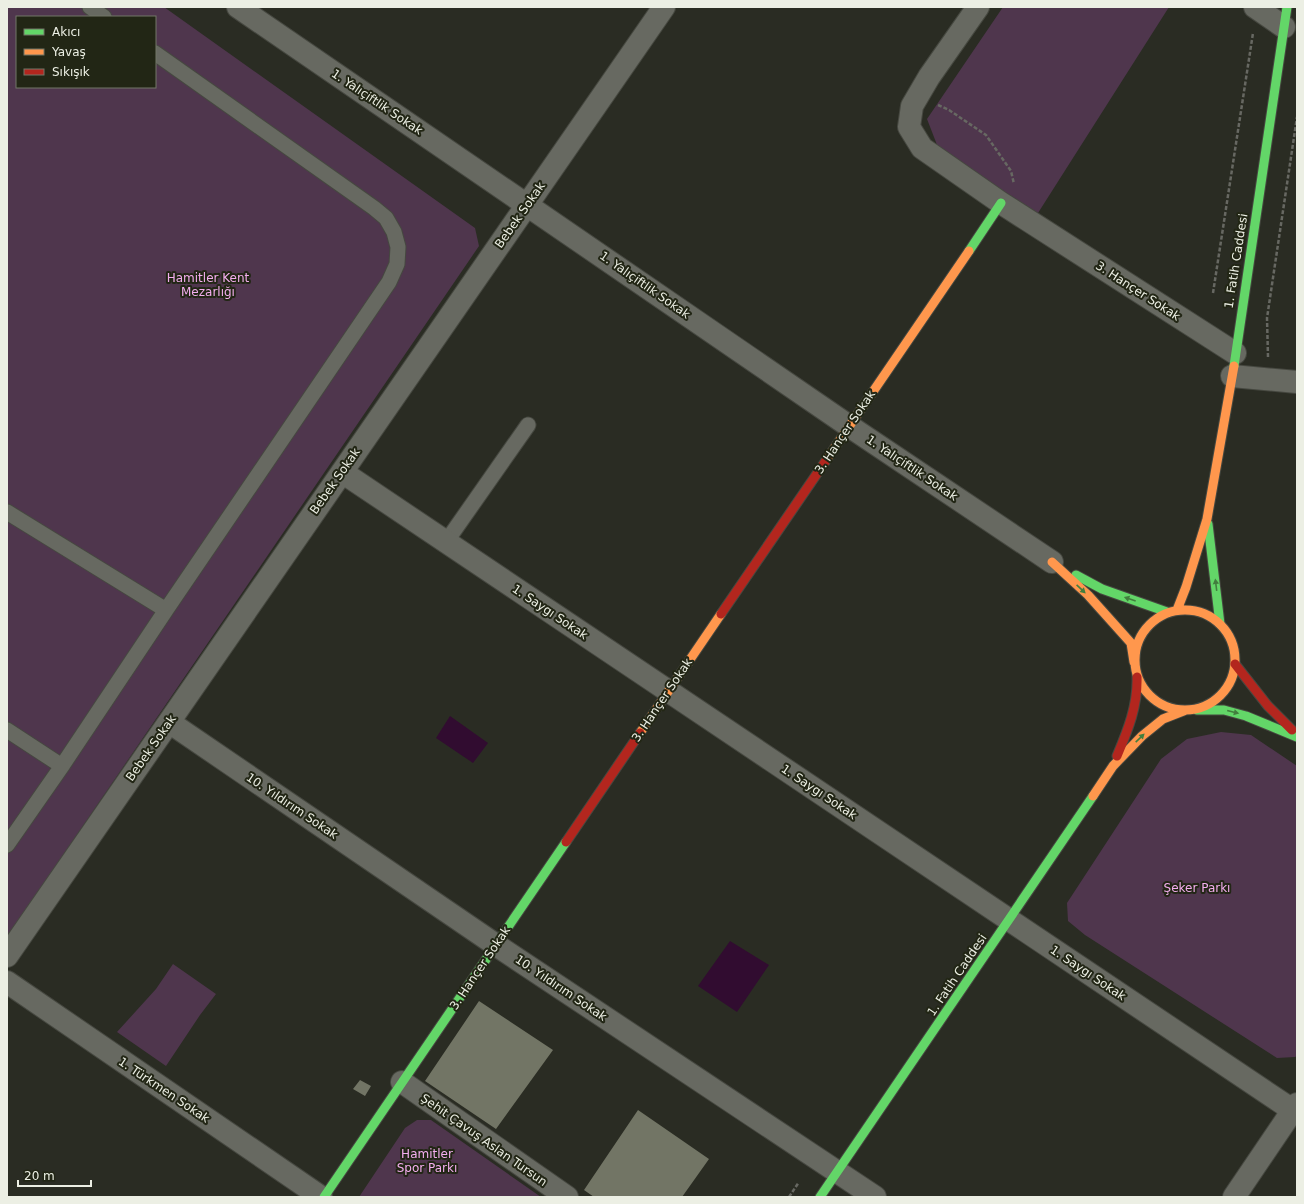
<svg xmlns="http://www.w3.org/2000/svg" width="1304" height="1204" font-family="'DejaVu Sans',sans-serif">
  <rect width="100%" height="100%" fill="#2a2c23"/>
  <path fill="#4f364d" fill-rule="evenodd" d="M7 7H164L475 228 479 246 7 937ZM17 17H155V87H17Z
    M1003 7H1169L1038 213 939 150 927 119Z
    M1221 732 1251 735 1297 766V1056L1295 1057 1277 1058 1085 935 1068 921 1067 903 1161 759 1187 739Z
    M173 964 216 994 200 1015 166 1066 117 1032 156 989Z
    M417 1120H431L541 1197H359L405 1128Z"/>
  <path fill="#310c30" d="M450 716 488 743 473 763 436 738Z
    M730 941 769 965 737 1012 698 986Z"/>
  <path fill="#727565" d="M479 1001 553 1050 496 1129 425 1081Z
    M360 1080 371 1086 365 1096 353 1089Z
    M638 1110 709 1159 682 1197H594L584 1190Z"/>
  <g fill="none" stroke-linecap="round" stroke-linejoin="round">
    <defs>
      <path id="lane" d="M90 7 104 17
        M155 53 374 208 386 218 394 232 398 247 397 264 389 282 166 610
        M7 512 166 610 62 766 7 845
        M446 542 528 425
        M7 730 62 766"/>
      <path id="street" d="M238 7 849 426 1052 562
        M978 7 929 77 912 106 909 127 922 148 1001 203 1235 353
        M1255 7 1284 27
        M1232 376 1297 382
        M342 472 1297 1113
        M169 722 496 945 875 1197
        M7 956 664 7
        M7 982 321 1197
        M402 1082 567 1197
        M1234 1197 1297 1104"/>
      <path id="fast" d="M969 251 1001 203
        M1234 366 1287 7
        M1208 524 1220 624
        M1076 575 1102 589 1167 612
        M1197 710H1224L1246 716 1297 737
        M324 1197 566 842
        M820 1197 1093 796"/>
      <path id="slow" d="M827 459 969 251
        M1052 562 1088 595 1131 643 1134 662
        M1135 660a50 50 0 1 1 100 0a50 50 0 1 1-100 0Z
        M1177 610 1186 587 1207 519 1234 366
        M640 733 721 614
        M1093 796 1113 766 1142 736 1163 719 1186 710"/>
      <path id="jam" d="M721 614 827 459
        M1235 664 1268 706 1292 730
        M1117 756C1128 730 1138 705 1137 677
        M566 842 640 733"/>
    </defs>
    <use href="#lane" stroke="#464840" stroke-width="17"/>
    <use href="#street" stroke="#464840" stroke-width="24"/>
    <use href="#fast" stroke="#464840" stroke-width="11"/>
    <use href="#slow" stroke="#464840" stroke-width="11"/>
    <use href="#jam" stroke="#464840" stroke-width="11"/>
    <path stroke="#676862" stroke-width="2.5" stroke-dasharray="4 2" stroke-linecap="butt" d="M938 105 949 110 986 135 1011 171 1014 184
      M1213 293 1253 33
      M1268 357 1267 318 1297 117
      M789 1197 799 1182"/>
    <use href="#lane" stroke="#676961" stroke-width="15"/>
    <use href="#street" stroke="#676961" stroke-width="22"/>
    <use href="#fast" stroke="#63d668" stroke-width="9"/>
    <use href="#slow" stroke="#ff974d" stroke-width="9"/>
    <use href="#jam" stroke="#b3261e" stroke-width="9"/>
  </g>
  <defs><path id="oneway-solid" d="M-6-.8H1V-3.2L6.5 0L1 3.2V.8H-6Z"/></defs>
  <g fill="#427e3e">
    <use href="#oneway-solid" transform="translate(1216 585) rotate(-97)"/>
    <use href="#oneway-solid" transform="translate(1081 589) rotate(43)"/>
    <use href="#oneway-solid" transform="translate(1130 599) rotate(-161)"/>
    <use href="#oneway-solid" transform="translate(1233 712) rotate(14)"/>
    <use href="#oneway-solid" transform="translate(1140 738) rotate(-44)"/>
  </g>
  <g text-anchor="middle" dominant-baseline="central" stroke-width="4" stroke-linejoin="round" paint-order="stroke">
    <g font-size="12" fill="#ecefe4" stroke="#222615">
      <text transform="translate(377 102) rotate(34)">1. Yalıçiftlik Sokak</text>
      <text transform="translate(520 215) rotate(-55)">Bebek Sokak</text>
      <text transform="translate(1236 261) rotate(-81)">1. Fatih Caddesi</text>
      <text transform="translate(645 285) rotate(35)">1. Yalıçiftlik Sokak</text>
      <text transform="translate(1138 291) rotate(33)">3. Hançer Sokak</text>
      <text transform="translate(845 432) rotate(-56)">3. Hançer Sokak</text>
      <text transform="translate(912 468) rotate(34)">1. Yalıçiftlik Sokak</text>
      <text transform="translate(335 481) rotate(-55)">Bebek Sokak</text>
      <text transform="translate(550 612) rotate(34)">1. Saygı Sokak</text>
      <text transform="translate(662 700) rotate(-56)">3. Hançer Sokak</text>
      <text transform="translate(151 748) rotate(-55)">Bebek Sokak</text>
      <text transform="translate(819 792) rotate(34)">1. Saygı Sokak</text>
      <text transform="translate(292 806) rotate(34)">10. Yıldırım Sokak</text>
      <text transform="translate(480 968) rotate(-56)">3. Hançer Sokak</text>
      <text transform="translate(1088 973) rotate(34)">1. Saygı Sokak</text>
      <text transform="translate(957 975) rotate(-56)">1. Fatih Caddesi</text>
      <text transform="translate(561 988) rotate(34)">10. Yıldırım Sokak</text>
      <text transform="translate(164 1090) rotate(34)">1. Türkmen Sokak</text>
      <text transform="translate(484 1140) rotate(35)">Şehit Çavuş Aslan Tursun</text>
    </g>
    <g font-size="12" fill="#f4aeef" stroke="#222615">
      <text x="208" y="278">Hamitler Kent<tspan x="208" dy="14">Mezarlığı</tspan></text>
      <text x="1197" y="888">Şeker Parkı</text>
      <text x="427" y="1154">Hamitler<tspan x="427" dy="14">Spor Parkı</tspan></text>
    </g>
  </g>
  <rect width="1304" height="1204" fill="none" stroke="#ecefe4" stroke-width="16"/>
  <rect x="16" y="16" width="140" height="72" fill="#222615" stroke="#737668"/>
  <rect x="24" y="29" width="20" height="6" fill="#63d668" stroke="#737668"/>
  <text x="52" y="36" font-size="12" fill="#ecefe4">Akıcı</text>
  <rect x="24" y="49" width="20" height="6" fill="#ff974d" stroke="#737668"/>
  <text x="52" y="56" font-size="12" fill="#ecefe4">Yavaş</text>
  <rect x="24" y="69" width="20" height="6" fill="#b3261e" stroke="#737668"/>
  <text x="52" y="76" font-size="12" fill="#ecefe4">Sıkışık</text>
  <path d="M18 1180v6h73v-6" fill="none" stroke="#ecefe4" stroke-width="2"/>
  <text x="24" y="1180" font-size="12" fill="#ecefe4" stroke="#222615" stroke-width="3" paint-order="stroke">20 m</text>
</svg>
